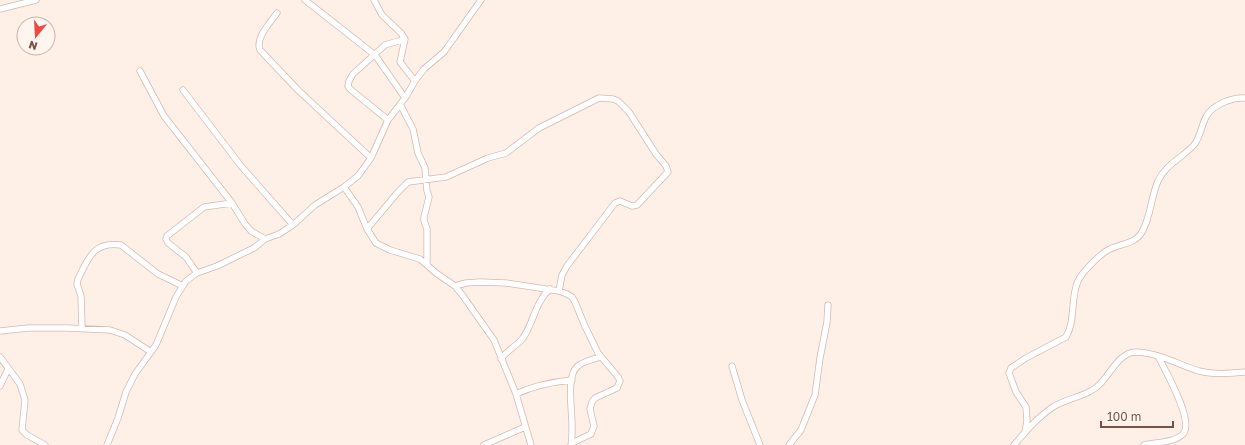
<svg xmlns="http://www.w3.org/2000/svg" width="1245" height="445" font-family="'Golos Text',sans-serif">
  <rect width="100%" height="100%" fill="#fef0e7"/>
  <g fill="none" stroke-linecap="round" stroke-linejoin="round">
    <defs>
      <path id="minor" d="M305 0 375 55 405 98
        M374 0 382 15 401 33 405 39 400 62 415 81
        M0 9 36 0
        M277 13C270 23 255 38 260 50L298 90 371 158
        M140 71 164 116 232 203 245 224 251 231 265 239
        M183 90 241 166 293 225
        M400 104 413 129 418 153 425 168 427 191 429 197 424 217V221L427 229V264
        M388 120 350 89 348 86 349 81 353 74 385 45 405 39
        M344 187 358 207 367 229 376 243 390 250 420 259 436 273 455 286 463 296 494 340 516 394 531 445
        M367 229 398 192 408 182 446 177 488 158 506 153 539 128 599 98 613 99 618 101 629 112 656 154 666 166 668 172 637 205 632 206 620 201 615 203 567 266 562 275 559 291
        M197 273 186 257 168 243 166 239 167 236 204 207 232 203
        M455 286 466 283 480 282 506 283 559 291 567 294 572 297 575 302 584 324 598 353 618 377 620 381 617 388 595 398 592 402 590 409 594 426 591 434 572 443
        M82 328 81 296 77 284 78 279C88 259 93 241 121 245L158 274 183 286
        M0 331 28 328H67L110 330 125 335 151 352
        M0 357 20 384 25 400 22 430 27 435 45 445
        M501 359C507 350 517 346 523 338 534 322 535 302 550 289
        M732 366 742 400 760 445
        M0 386 8 369
        M516 394C533 386 552 382 572 380
        M1025 432 1027 421 1026 407 1016 392 1009 373 1011 368 1026 358 1066 337C1076 320 1070 298 1078 281 1082 272 1101 253 1110 249 1122 243 1137 244 1143 230 1151 215 1151 197 1158 181 1166 164 1182 158 1194 145 1201 136 1201 126 1206 117 1212 105 1232 97 1245 98
        M107 445 118 418 126 392 135 374 156 345 176 297 186 281 197 273 217 266 254 248 265 239 279 234 293 225 315 205 344 187 358 176 371 158 388 120 405 98 415 81 424 69 444 52 481 0
        M484 445 525 427
        M571 445C572 440 572 434 572 429 573 415 565 375 578 366 584 361 593 359 601 357
        M789 445 801 430 815 395 820 358 827 322 828 305
        M1014 445C1026 431 1038 417 1053 407 1067 398 1089 396 1100 384 1110 374 1119 353 1135 352 1157 352 1179 365 1199 371 1214 375 1230 373 1245 372
        M1144 445C1156 442 1174 443 1183 434 1195 422 1165 370 1158 356"/>
    </defs>
    <use href="#minor" stroke="#d4b8ae" stroke-width="7"/>
    <use href="#minor" stroke="#fff" stroke-width="5.5"/>
  </g>
  <g transform="translate(36 36) rotate(198)"><circle r="19" fill="#fff5ef" stroke="#cab3ad"/>
  <path d="M0-3L7 15L0 10L-7 15Z" fill="#ef4845"/>
  <text y="-6" font-size="11" font-weight="bold" text-anchor="middle" fill="#7a5149">N</text>
  </g>
  <path d="M1101 421v6h72v-6" fill="none" stroke="#7a5149" stroke-width="2"/>
  <text x="1107" y="421" font-size="12" fill="#7a5149" stroke="#fff5ef" stroke-width="3" paint-order="stroke">100 m</text>
</svg>
